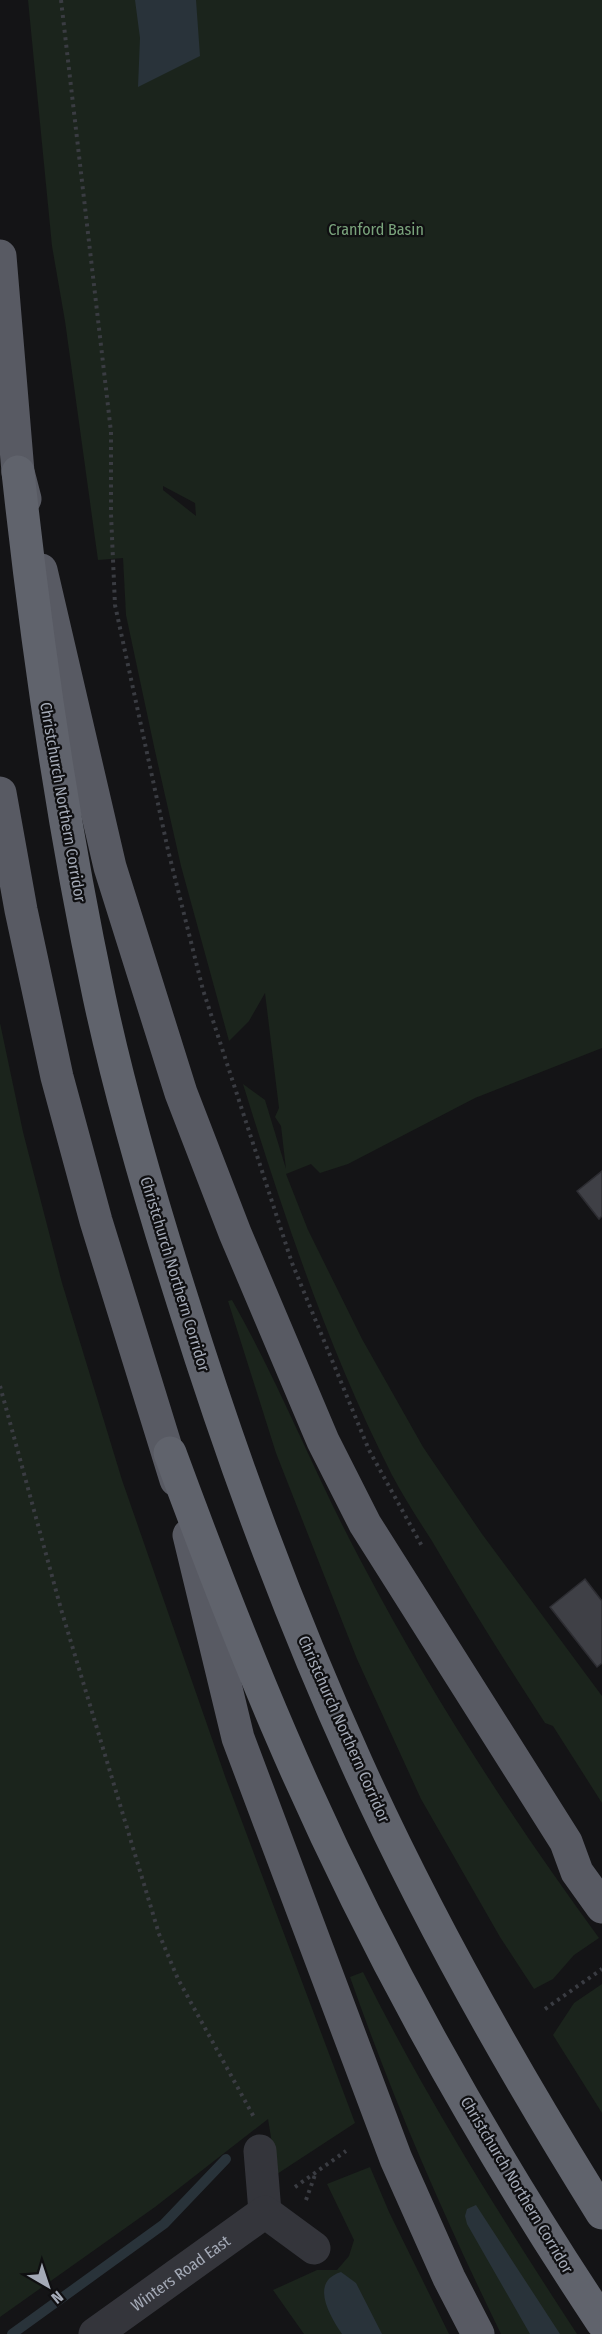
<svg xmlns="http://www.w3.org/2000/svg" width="602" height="2334" font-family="'Fira Sans Condensed',sans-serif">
  <rect width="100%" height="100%" fill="#141416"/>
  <path fill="#1b241c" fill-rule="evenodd" d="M28 0H602V1048L475 1098 348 1164 320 1173 311 1164 286 1174 308 1230 362 1339 423 1447 482 1534 602 1696V1803L553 1726 545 1723C506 1663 468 1603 432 1541 418 1519 404 1498 392 1475 329 1351 284 1217 243 1084L265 1100 286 1169 281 1126 275 1117 279 1108 265 993 249 1021 229 1041 181 866 155 751 126 615 123 558 98 560 65 321 52 246ZM163 486 195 503 196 516 163 490Z
    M0 1023 23 1132 62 1283 122 1480 226 1779 355 2123 277 2174 268 2119 155 2207 0 2317Z
    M232 1300C281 1386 316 1478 363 1565 432 1696 512 1819 599 1938L574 1955 553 1979 534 1989 500 1937 421 1799 357 1659 276 1453 228 1301Z
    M363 1972C426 2098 500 2216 577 2334H501C444 2217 393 2100 350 1977Z
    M602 1984V2113L553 2035 574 2003Z
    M370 2167 389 2212 449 2334H304L273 2290 317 2270H337L349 2256 354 2240 327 2184Z"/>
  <path fill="#29333a" d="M135 0H196L200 56 138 87 140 38Z
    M476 2205 560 2334H530L467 2224 465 2216 467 2209Z
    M341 2272 356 2283 382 2334H342C330 2316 309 2282 341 2272Z"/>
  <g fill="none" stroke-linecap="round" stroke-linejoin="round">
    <path stroke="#29333a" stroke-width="10" d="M12 2334 164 2224 226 2159"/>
  </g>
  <path fill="#3f4046" stroke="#2d2d32" stroke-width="1.5" d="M602 1171V1216L599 1219 577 1191Z
    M585 1579 602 1601V1663L597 1667 550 1607Z"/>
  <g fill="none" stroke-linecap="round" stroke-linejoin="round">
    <path stroke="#3a3c42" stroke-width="4" stroke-dasharray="3 4.5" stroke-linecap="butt" d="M61 0 111 432V514L115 605 168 850 203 990 292 1263 369 1450 423 1548
      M0 1386 61 1609 159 1934 178 1979 255 2119
      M545 2009 602 1969
      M295 2187 346 2151
      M306 2200 316 2172"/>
    <g stroke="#34353b" stroke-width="33">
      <path d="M260 2151 265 2212"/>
      <path id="s1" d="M95 2334 265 2212 314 2248"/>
    </g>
    <path stroke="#585a63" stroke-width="33" d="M0 256 18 472 25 499
      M41 570 110 867 181 1093 235 1233 323 1441 365 1524 566 1842 577 1872 602 1907
      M0 793 21 910 57 1077 96 1221 176 1480
      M189 1535 238 1738 396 2159 449 2278 478 2334"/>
    <path stroke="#60636c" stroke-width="33" d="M18 472C37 648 62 822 99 996 121 1099 151 1201 183 1302 232 1459 289 1614 357 1764 427 1919 512 2069 602 2213
      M170 1453C205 1548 241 1642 281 1735 369 1940 479 2137 602 2322"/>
  </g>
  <g text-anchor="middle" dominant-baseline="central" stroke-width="4.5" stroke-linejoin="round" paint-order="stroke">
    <g font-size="16" fill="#7aa37c" stroke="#0f0f11">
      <text x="376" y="229">Cranford Basin</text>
    </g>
    <g font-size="16" fill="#a4aab7" stroke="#0f0f11">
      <text transform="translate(63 802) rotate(80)">Christchurch Northern Corridor</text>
      <text transform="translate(175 1274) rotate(73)">Christchurch Northern Corridor</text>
      <text transform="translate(344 1729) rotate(66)">Christchurch Northern Corridor</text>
      <text transform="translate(517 2185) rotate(59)">Christchurch Northern Corridor</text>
      <text stroke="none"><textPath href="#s1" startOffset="105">Winters Road East</textPath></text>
    </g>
  </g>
  <g transform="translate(48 2286) rotate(141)" stroke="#0f0f11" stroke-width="4.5" paint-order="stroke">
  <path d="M0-4.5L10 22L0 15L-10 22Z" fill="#a4aab7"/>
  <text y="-9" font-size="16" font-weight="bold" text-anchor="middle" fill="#a4aab7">N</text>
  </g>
</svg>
